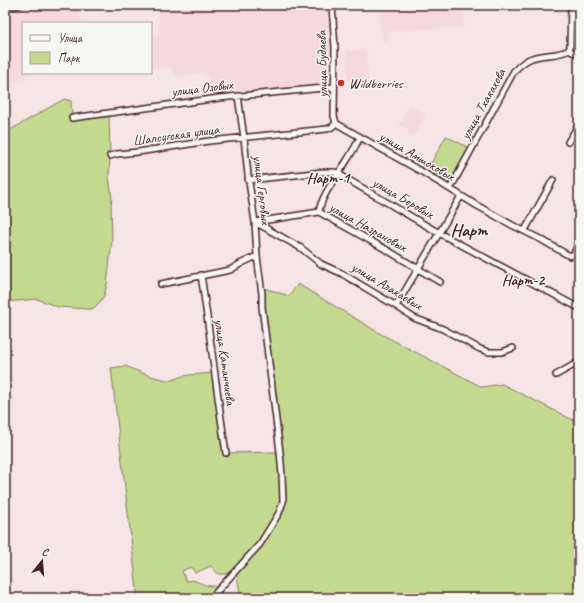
<svg xmlns="http://www.w3.org/2000/svg" width="584" height="603" font-family="Caveat,sans-serif">
  <rect width="100%" height="100%" fill="#f6e4e7"/>
  <filter id="ink" filterUnits="userSpaceOnUse"><feTurbulence type="fractalNoise" baseFrequency=".025" numOctaves="2"/><feDisplacementMap in="SourceGraphic" scale="8" xChannelSelector="R" yChannelSelector="G"/><feConvolveMatrix kernelMatrix="1 2 1 2 8 2 1 2 1" color-interpolation-filters="sRGB"/></filter>
  <g filter="url(#ink)">
    <path fill="#f6d8df" d="M19 5H78L81 23H23V73H32L25 75 26 78 5 84V7Z
      M158 5H206V12L229 11V5H332L334 87 219 98 217 90H212L205 71 176 77 172 69 169 67H166L151 68V36L160 34Z
      M464 8V27L388 31V40L383 41 379 11Z
      M365 49V52H367L368 61 365 62V64H367L368 73 365 74V76H368V84H366V88H361L359 79 349 80 347 71V51Z
      M410 105 426 113 413 137 408 134 409 130 399 125Z"/>
    <path fill="#c2d98f" stroke="#867c5d" d="M64 99 71 101 72 117 109 112 110 156 109 177 112 198 111 205 112 241 107 285 104 296 99 303 95 307 91 309H87L58 307 37 299 5 302V133Z
      M446 136 469 148 450 183 427 171Z
      M298 284 381 334 482 387 502 384 579 423V595L578 598H241L236 571 226 574H218L211 566 195 573 191 567 182 571 186 581 193 580 205 585 218 587 208 598H138L111 368 126 366C135 371 160 380 171 380 175 380 178 377 183 376 193 374 204 374 214 373L226 453 280 452 261 287 289 296Z"/>
    <g fill="none" stroke-linecap="round" stroke-linejoin="round">
      <defs>
        <path id="minor" d="M332 5 335 48 334 116 336 123
          M5 7 19 5
          M569 50 570 47 571 5
          M569 50 572 52 579 53
          M72 118 219 98 334 87
          M336 123 339 125 424 173 476 205 512 225 542 240 559 250 570 256 573 255 579 243
          M568 142 579 124
          M110 156 117 154 138 152 209 141 327 129 332 127 336 123
          M248 180 323 172H335L439 233 579 308
          M450 189 514 71C519 66 525 60 532 58 544 54 558 56 569 50
          M319 212C321 196 337 176 346 162 351 154 356 146 360 137
          M255 222 301 248 321 264 341 273 396 306 414 318 443 329 480 349 489 352H502L513 348
          M255 222 319 212 387 250 440 282
          M525 230 553 180
          M201 275C210 334 217 394 226 453
          M161 284 230 270 242 263 257 256
          M396 306 461 196
          M556 375 579 362
          M211 598 260 544 279 513 283 502 282 475 280 452 262 307V294L257 256 255 222 248 175 244 138 238 96"/>
      </defs>
      <use href="#minor" stroke="#4a1f2b" stroke-width="8"/>
      <use href="#minor" stroke="#f6f6f2" stroke-width="5"/>
    </g>
  </g>
  <circle fill="#c8321e" stroke="#f6f6f2" stroke-width="1.5" cx="341" cy="83" r="4"/>
  <g text-anchor="middle" dominant-baseline="central" stroke-width="3" stroke-linejoin="round" paint-order="stroke">
    <g font-size="14" fill="#4a1f2b" stroke="#f6f6f2">
      <text transform="translate(322 64) rotate(-91)">улица Будаева</text>
      <text transform="translate(202 88) rotate(-7)">улица Озовых</text>
      <text transform="translate(483 104) rotate(-61)">улица Тхакахова</text>
      <text transform="translate(176 135) rotate(-8)">Шапсугская улица</text>
      <text transform="translate(417 156) rotate(30)">улица Амшоковых</text>
      <text transform="translate(262 190) rotate(83)">улица Герговых</text>
      <text transform="translate(403 198) rotate(30)">улица Беровых</text>
      <text transform="translate(368 227) rotate(29)">улица Назрановых</text>
      <text transform="translate(387 286) rotate(31)">улица Алакаевых</text>
      <text transform="translate(225 362) rotate(82)">улица Катанчиева</text>
    </g>
    <g font-size="14" fill="#4a1f2b" stroke="#f6f6f2" text-anchor="start">
      <text x="349" y="83">Wildberries</text>
    </g>
    <g font-size="15" font-weight="bold" fill="#4a1f2b" stroke="#f6f6f2">
      <text x="328" y="178">Нарт-1</text>
      <text x="523" y="280">Нарт-2</text>
    </g>
    <g font-size="18" font-weight="bold" fill="#4a1f2b" stroke="#f6f6f2">
      <text x="469" y="230">Нарт</text>
    </g>
  </g>
  <rect width="584" height="603" fill="none" stroke="#f6f6f2" stroke-width="20"/>
  <rect x="10" y="10" width="564" height="583" fill="none" stroke="#4a1f2b" stroke-width="1.5" filter="url(#ink)"/>
  <rect x="22" y="22" width="130" height="52" fill="#f6f6f2" stroke="#b1a0a2"/>
  <rect x="30" y="35" width="20" height="6" fill="#f6f6f2" stroke="#b1a0a2"/>
  <text x="58" y="42" font-size="12" fill="#4a1f2b">Улица</text>
  <rect x="30" y="52" width="20" height="12" fill="#c2d98f" stroke="#b1a0a2"/>
  <text x="58" y="62" font-size="12" fill="#4a1f2b">Парк</text>
  <g transform="translate(42 561) rotate(17)" stroke="#f6f6f2" stroke-width="3" paint-order="stroke">
  <path d="M0-3L7 15L0 10L-7 15Z" fill="#4a1f2b"/>
  <text y="-6" font-size="11" font-weight="bold" text-anchor="middle" fill="#4a1f2b">С</text>
  </g>
</svg>
